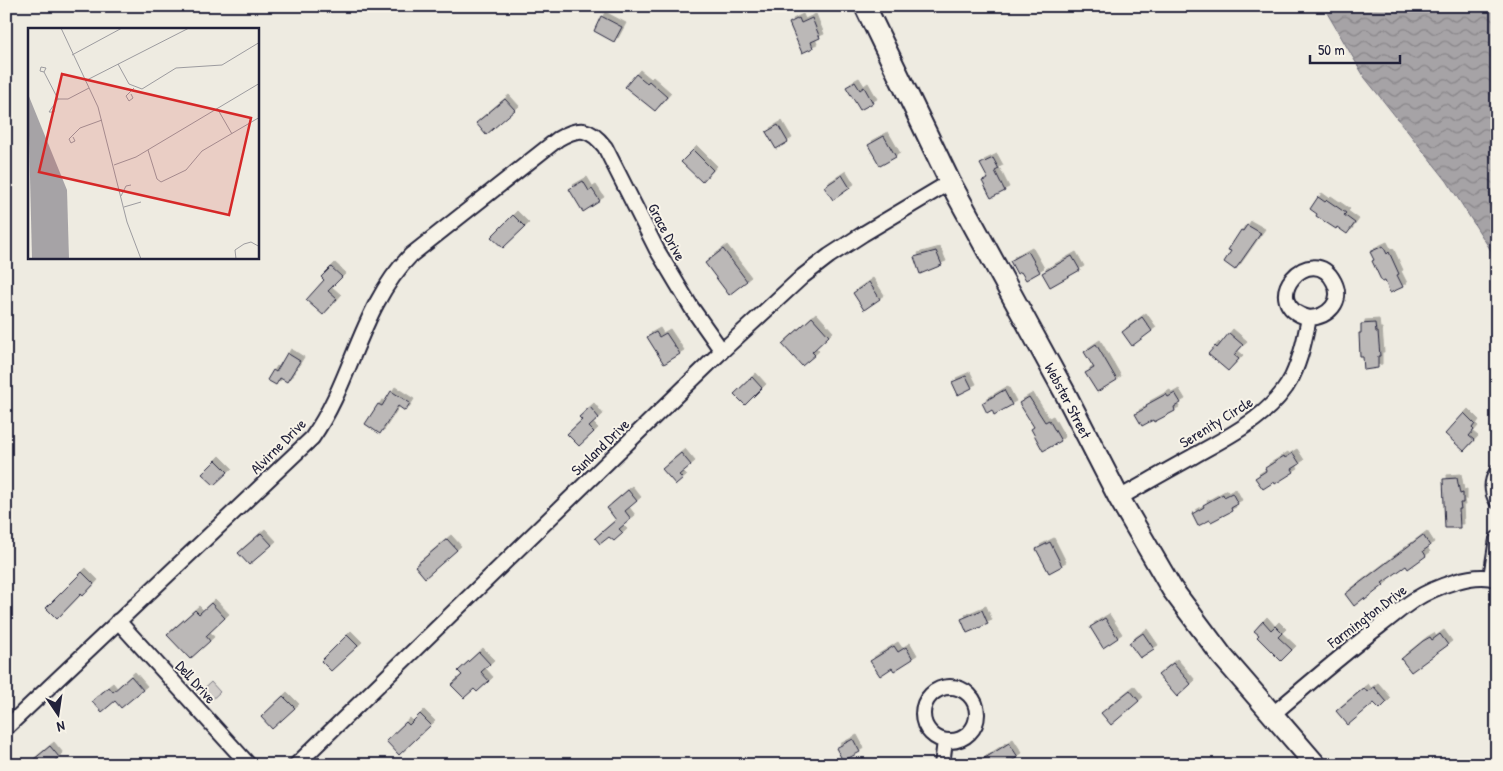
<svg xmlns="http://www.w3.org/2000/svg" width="1503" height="771" font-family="'Patrick Hand',sans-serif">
  <defs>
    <pattern id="water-waves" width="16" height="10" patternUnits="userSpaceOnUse" patternTransform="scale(1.25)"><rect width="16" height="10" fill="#a6a3a6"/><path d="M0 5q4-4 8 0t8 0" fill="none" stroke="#878488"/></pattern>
    <filter id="shadow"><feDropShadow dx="4" dy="-4" stdDeviation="0" flood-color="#0004"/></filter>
  </defs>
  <rect width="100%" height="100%" fill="#eeebe1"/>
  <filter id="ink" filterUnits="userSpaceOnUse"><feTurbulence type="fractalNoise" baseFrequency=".02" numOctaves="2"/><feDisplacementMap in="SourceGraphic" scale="10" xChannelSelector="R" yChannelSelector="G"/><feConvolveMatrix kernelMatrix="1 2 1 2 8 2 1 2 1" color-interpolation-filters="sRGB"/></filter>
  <g filter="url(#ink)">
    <path fill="#d1cdc9" stroke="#7a7882" d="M211 682 220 692 208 703 199 693Z"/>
    <path fill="url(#water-waves)" stroke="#716f7b" d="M1323 6H1497V260L1447 181 1365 78Z"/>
    <path fill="#bbb8b7" stroke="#22223b" filter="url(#shadow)" d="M601 16 622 27 614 42 594 31Z
      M799 18 801 23 812 18 820 38 811 42 813 48 802 53 789 23Z
      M636 74 647 83 649 81 667 97 655 111 625 87Z
      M855 82 860 90 864 87 873 103 860 110 846 87Z
      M505 99 515 110 486 135 476 123Z
      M778 125 788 142 776 149 766 132Z
      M884 136 896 157 880 166 868 145Z
      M693 150 713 170 702 182 681 162Z
      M993 158 999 169 995 171 1005 191 991 198 982 181 988 179 980 164Z
      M842 175 850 188 833 200 824 187Z
      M583 181 589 191 592 189 600 201 583 212 569 189Z
      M1318 197 1325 202 1327 200 1346 213 1344 215 1355 223 1347 234 1337 227 1336 229 1316 216 1317 214 1310 209Z
      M513 215 525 227 503 248 491 237Z
      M1247 225 1261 233 1235 270 1224 262 1231 251 1228 250 1241 230 1243 231Z
      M1383 246 1387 254 1389 252 1399 274 1397 275 1403 287 1390 293 1385 281 1382 282 1372 261 1374 260 1370 252Z
      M723 249 747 281 729 295 705 263Z
      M936 251 942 265 920 274 914 257Z
      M1028 251 1040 272 1026 280 1021 272 1017 274 1010 261Z
      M1072 256 1080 270 1050 287 1042 273Z
      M331 267 342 277 328 291 337 299 323 315 306 300 324 280 321 277Z
      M869 282 880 299 864 310 853 293Z
      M812 317 829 336 812 352 815 355 802 366 782 344Z
      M1142 317 1152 331 1132 346 1122 332Z
      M1375 323 1376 332H1378L1380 356H1378V368L1364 370 1363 357H1360L1359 333H1361V324Z
      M656 332 659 337 666 333 680 354 664 364 647 337Z
      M1229 333 1243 345 1234 355 1239 359 1228 371 1208 354 1215 346 1217 348Z
      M1096 344 1117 380 1097 392 1085 373 1094 368 1084 352Z
      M287 353 300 361 287 382 280 378 276 385 267 380 273 370 276 372Z
      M966 376 972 388 958 395 952 382Z
      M752 377 762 388 745 405 734 394Z
      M1004 390 1012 405 994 415 992 410 987 413 982 403Z
      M391 391 410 403 405 411 398 406 380 434 365 424 378 404 382 406Z
      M1175 393 1181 403 1174 407 1175 411 1154 422 1153 420 1142 426 1135 414 1147 407 1146 405 1166 394 1168 397Z
      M1029 397 1045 422 1049 420 1061 441 1043 451 1031 429 1034 427 1019 403Z
      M590 407 599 418 589 427 594 432 579 446 567 434 582 420 579 417Z
      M1464 413 1475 424 1472 428 1474 430 1469 436 1474 440 1464 451 1445 434Z
      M681 453 691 465 679 475 683 479 676 485 662 469Z
      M1293 453 1300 464 1292 469 1294 472 1275 484 1274 482 1263 489 1255 478 1266 471 1265 468 1284 456 1285 458Z
      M216 460 228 472 214 485 202 474Z
      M1457 478 1460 494 1463 493V503H1460L1461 509H1459L1460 528H1445L1443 479Z
      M628 490 637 501 625 511 631 519 619 529 623 533 614 541 609 537 600 544 595 538 616 520 607 508Z
      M1232 493 1238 504 1231 508 1232 511 1211 522 1210 520 1198 526 1192 514 1204 507 1203 505 1223 494 1224 497Z
      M261 533 272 545 249 565 238 553Z
      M1423 535 1430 546 1423 551 1426 556 1408 569 1406 566 1382 583 1384 585 1365 600 1364 598 1354 606 1345 594Z
      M447 539 457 550 425 578 415 566Z
      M1050 542 1062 566 1049 573 1036 549Z
      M82 572 94 584 83 596 81 594 57 619 46 608Z
      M211 603 225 618 206 636 210 641 190 659 167 635 195 610 199 614Z
      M982 610 988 624 967 633 961 619Z
      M1105 618 1118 638 1103 648 1090 627Z
      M1263 621 1271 630 1275 626 1282 633 1278 637 1292 650 1281 661 1257 637 1259 635 1254 631Z
      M1143 633 1154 649 1140 658 1129 643Z
      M1440 634 1448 645 1411 672 1401 659 1423 641 1430 637 1432 640Z
      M347 635 358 646 331 671 321 661Z
      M894 646 898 652 906 647 913 659 894 671 892 668 880 676 870 661Z
      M479 652 490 664 481 672 489 681 477 692 474 689 464 698 451 685 462 675 458 671Z
      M1173 663 1191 684 1177 697 1158 675Z
      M131 676 143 690 121 708 115 701 102 712 92 701 109 687 113 692Z
      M1374 687 1387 702 1380 709 1374 703 1348 725 1336 711 1364 688 1367 692Z
      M1130 690 1139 701 1111 725 1101 713Z
      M283 696 295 708 272 729 261 717Z
      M420 714 431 725 399 755 386 741 406 722 409 725Z
      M853 739 860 752 843 761 836 748Z
      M1009 743 1018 757 1005 765H974Z
      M50 746 59 757 50 765H27Z"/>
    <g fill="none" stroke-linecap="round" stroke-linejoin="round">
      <defs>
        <path id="street" d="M1497 472C1491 482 1491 491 1497 501
          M1119 498C1144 484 1168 470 1192 457 1229 436 1272 416 1292 377 1301 358 1305 338 1309 318 1328 317 1344 302 1334 282 1312 239 1254 303 1309 318
          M1491 577 1497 539
          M118 621 249 765
          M923 714a27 27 0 1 1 54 0a27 27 0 1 1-54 0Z
          M1272 715C1308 684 1343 654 1381 625 1392 617 1403 607 1414 600 1433 588 1476 570 1497 580
          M6 728 312 438C353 380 360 307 411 255L558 139C579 127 589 127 605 147L657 250 691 307 722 351
          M296 765 722 351 803 276 829 256 863 234 950 182
          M942 765 945 741"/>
        <g id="secondary">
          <path id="s1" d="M865 6 950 182 1064 391 1119 498 1172 589 1222 656 1316 765"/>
        </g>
      </defs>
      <use href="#street" stroke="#22223b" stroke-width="18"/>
      <use href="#secondary" stroke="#22223b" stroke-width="24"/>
      <use href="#street" stroke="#f7f3e8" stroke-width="14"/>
      <use href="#secondary" stroke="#f7f3e8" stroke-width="20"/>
    </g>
  </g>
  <g text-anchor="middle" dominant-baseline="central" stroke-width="4" stroke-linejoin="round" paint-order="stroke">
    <g font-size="15" fill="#22223b" stroke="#f7f3e8">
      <text transform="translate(667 232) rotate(62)">Grace Drive</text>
      <text stroke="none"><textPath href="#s1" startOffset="444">Webster Street</textPath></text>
      <text transform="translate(1216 422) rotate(-32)">Serenity Circle</text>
      <text transform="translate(278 446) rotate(-45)">Alvirne Drive</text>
      <text transform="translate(600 447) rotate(-44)">Sunland Drive</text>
      <text transform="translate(1367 616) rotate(-37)">Farmington Drive</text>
      <text transform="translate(196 682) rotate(48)">Dell Drive</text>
    </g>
  </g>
  <g transform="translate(28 28)">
    <rect width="231" height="231" fill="#eeebe1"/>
    <path d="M0 66 39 162 41 231H4Z" fill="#a6a3a6"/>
    <path fill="none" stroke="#9c9b9f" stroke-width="1" d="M33 0 70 79 99 194 113 231M44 27 94 0M90 36 101 56 114 61 148 40 194 37 232 14M16 44 12 43 13 39 18 40 16 44 30 71H40L61 60M57 53 161 0M103 66 105 70 101 73 98 68 106 60M26 80V84H21L30 71M189 80 204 106M45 109 47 113 43 115 41 111 52 100 74 92M120 122 129 151 133 154 158 142 174 123 232 89M86 137 108 129 232 55M93 168 98 158 103 157M96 179 113 174M208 231 207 222 216 216 223 214 232 219"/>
    <path fill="#d62828" fill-opacity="0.15" stroke="#d62828" stroke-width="2.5" d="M34 46 223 90 201 187 11 144Z"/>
    <rect width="231" height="231" fill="none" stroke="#22223b" stroke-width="2.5"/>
  </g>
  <rect width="1503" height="771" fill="none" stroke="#f7f3e8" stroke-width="25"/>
  <rect x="12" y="12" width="1478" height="746" fill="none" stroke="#22223b" stroke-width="2" filter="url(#ink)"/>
  <g transform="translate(58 714) rotate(167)" stroke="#f7f3e8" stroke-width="4" paint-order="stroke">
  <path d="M0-4L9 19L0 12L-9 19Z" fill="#22223b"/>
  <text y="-8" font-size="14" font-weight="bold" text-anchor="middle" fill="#22223b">N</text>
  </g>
  <path d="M1310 55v8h90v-8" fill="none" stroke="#22223b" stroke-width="2.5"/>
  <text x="1318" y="55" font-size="15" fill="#22223b" stroke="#f7f3e8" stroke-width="4" paint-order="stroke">50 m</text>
</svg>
